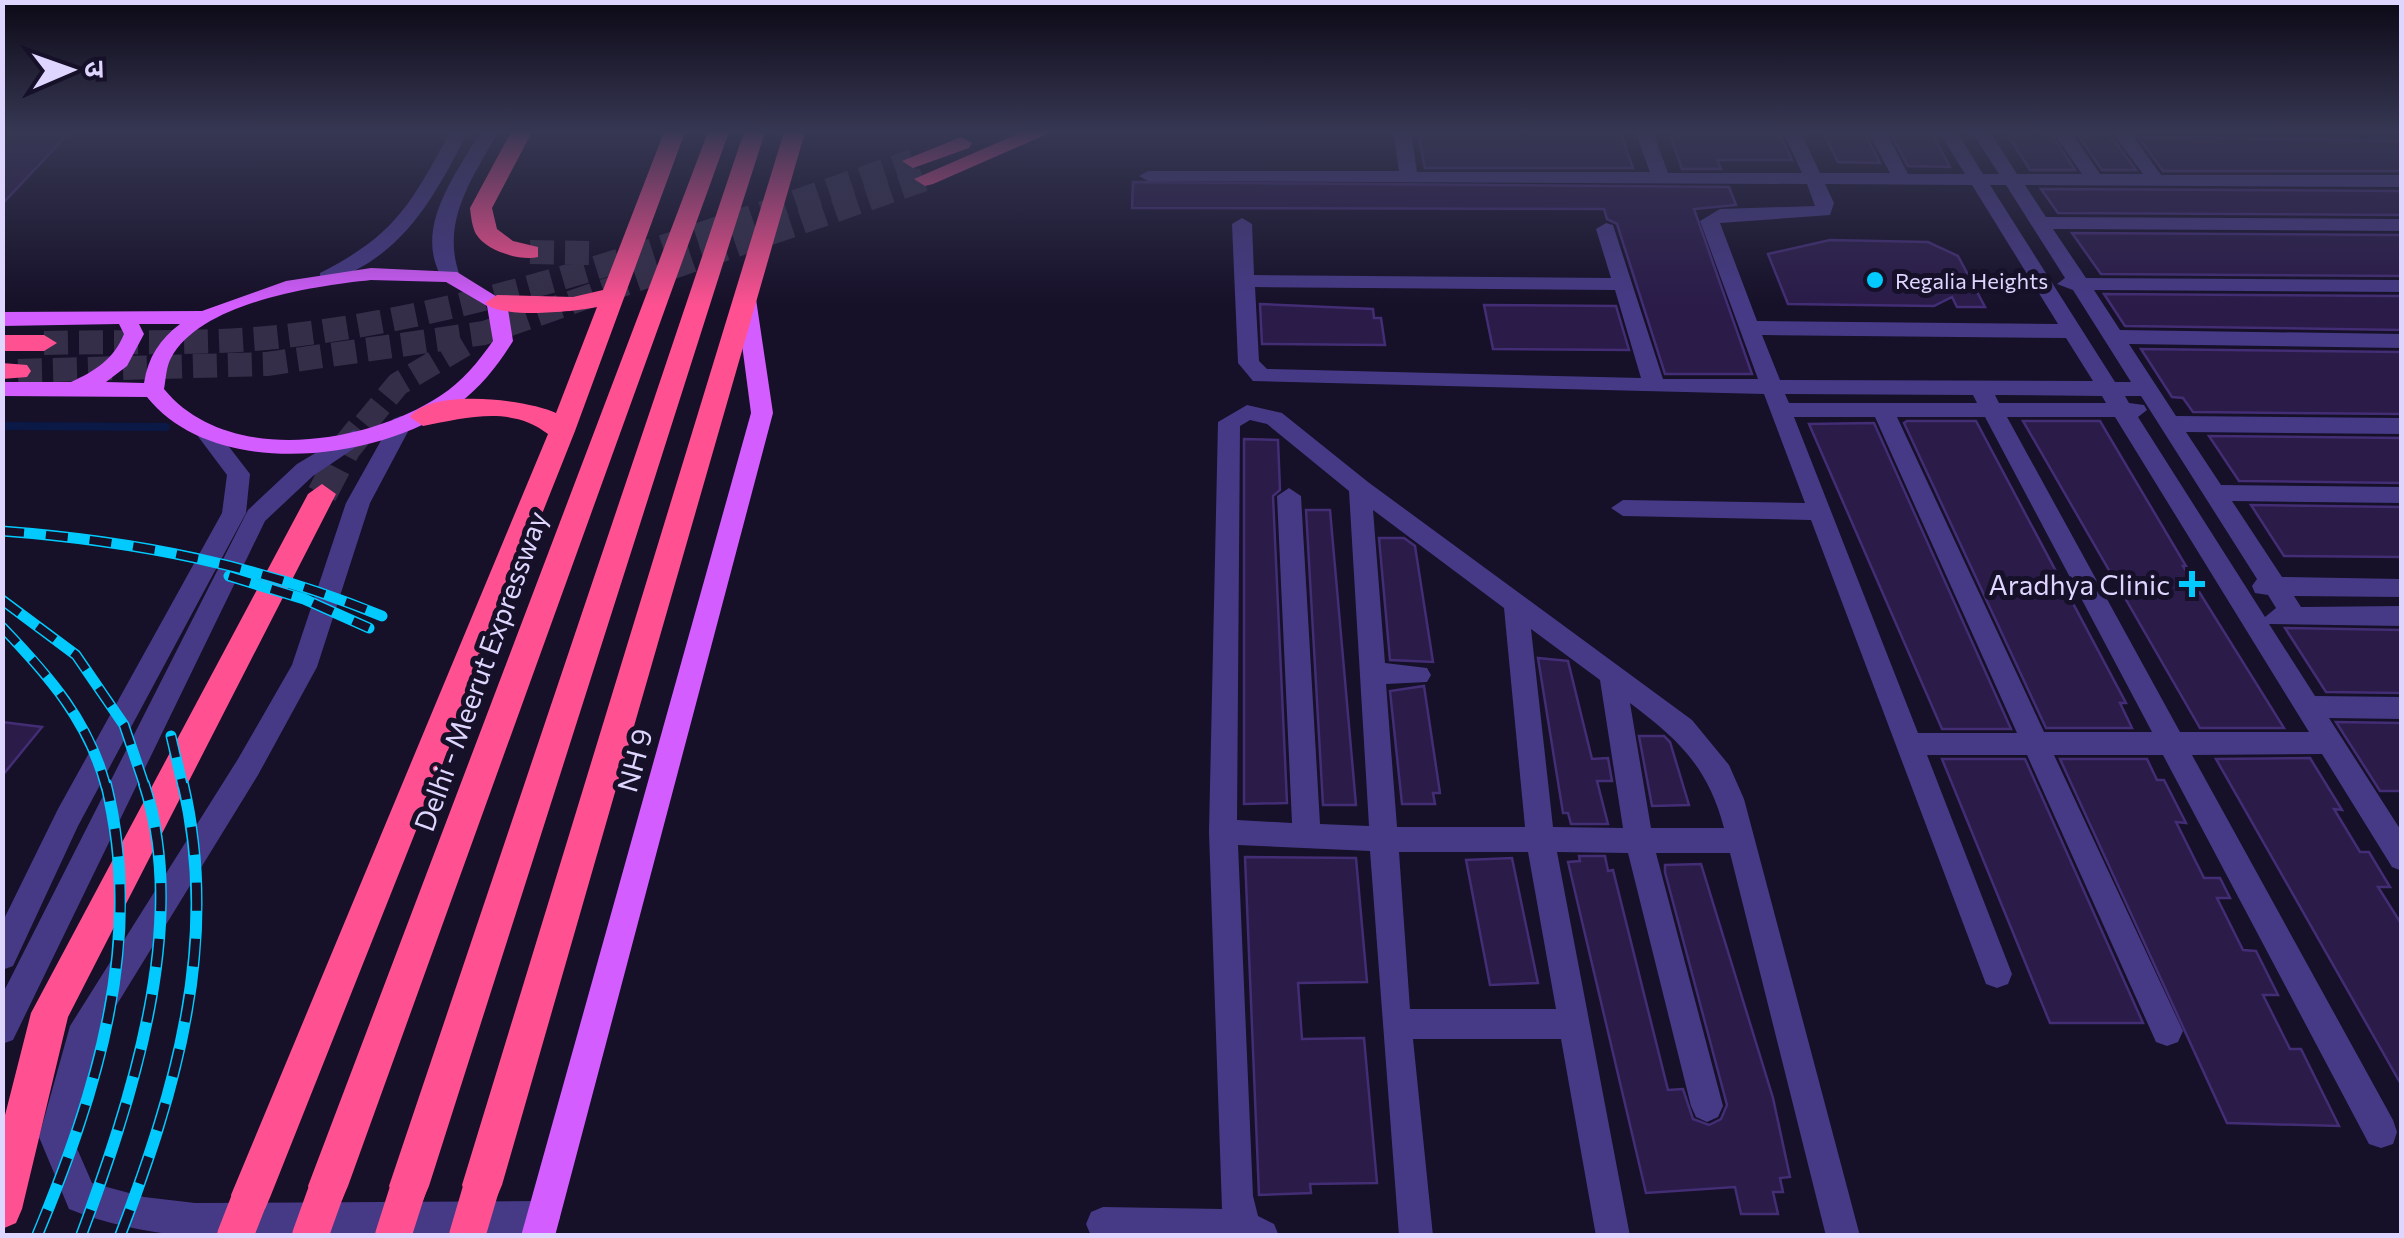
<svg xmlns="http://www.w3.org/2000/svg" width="2404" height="1238" font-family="Commissioner,'Noto Sans Devanagari',sans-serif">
  <rect width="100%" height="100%" fill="#161028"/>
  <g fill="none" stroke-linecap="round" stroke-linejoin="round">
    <path stroke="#0a1946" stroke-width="8" d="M2 426 166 427"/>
  </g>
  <path fill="#2a1b49" stroke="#432d75" stroke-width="2.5" d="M2 132H70L2 204Z
    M1418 132H1620L1633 168H1425Z
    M1669 132H1779L1792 160H1717L1721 169H1682Z
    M1823 132H1864L1880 163 1838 162Z
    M1890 132H1931L1950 167 1908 166Z
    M2006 132H2050L2075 170H2030Z
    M2076 132H2108L2136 170H2102Z
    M2138 137 2402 141V171H2163Z
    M1133 182 1729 187 1736 205 1694 209 1752 374H1665L1617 224 1607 219 1604 209 1132 208Z
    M2041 189 2402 191V215L2058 213Z
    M2072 233 2402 235V276L2101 274Z
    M1830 240 1928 242 1958 256 1985 307H1957L1952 297 1934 306 1788 304 1768 254Z
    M2104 294 2402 296V330L2125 326Z
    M1260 304 1373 309 1374 318H1381L1385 345 1262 344Z
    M1484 305 1616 306 1629 350 1493 349Z
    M2141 349 2402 352V414L2193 412 2183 398 2172 397Z
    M1907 421H1976L2126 703H2120L2132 728H2046L1904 423Z
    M2023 421H2100L2186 566H2183L2284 728H2200Z
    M1874 423 2011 729H1942L1809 424Z
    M2209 436 2402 438V483L2239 481Z
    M1244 439 1278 440 1280 490 1273 496 1287 803 1244 804Z
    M2251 505 2402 507V557L2284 556Z
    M1306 510H1330L1356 805H1323Z
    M1379 538H1404L1415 546 1433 662 1390 660Z
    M2285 628 2402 630V693L2326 692Z
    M1538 658 1568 661 1592 759 1608 758 1612 781H1597L1608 824H1571L1568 813H1563Z
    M1424 686 1440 793H1433L1435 804H1402L1390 691Z
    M2 722 42 727 2 776Z
    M2336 722 2402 723V791H2380Z
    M1639 736H1664L1670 742 1689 805 1652 806Z
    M2310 758 2342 810 2334 809 2360 852H2369L2390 887H2378L2402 925V1086L2216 759Z
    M1942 759H2025L2143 1023H2050Z
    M2060 759H2147L2157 780H2164L2186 823 2176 822 2204 878H2220L2230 898H2217L2243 950 2256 951 2278 995H2263L2290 1049H2301L2339 1126 2227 1123Z
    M1579 856H1605L1608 871 1613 870 1668 1090 1683 1089 1693 1119 1709 1125 1721 1119 1727 1105 1665 872V865L1701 864 1773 1098 1790 1177 1780 1178 1783 1192H1773L1778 1214H1741L1735 1187 1646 1193 1568 862 1580 861Z
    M1245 857 1356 858 1367 982 1298 983 1302 1039 1364 1038 1377 1183 1310 1184 1311 1193 1259 1195Z
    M1512 858 1538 983 1490 985 1466 860Z"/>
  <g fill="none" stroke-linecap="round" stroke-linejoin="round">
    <path stroke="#342e48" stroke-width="24" stroke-dasharray="24 11" stroke-linecap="butt" d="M530 252 590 253
      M44 343C125 341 206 345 286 336 503 311 708 231 913 161
      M18 371 267 364 484 333 925 179
      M365 424 398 384 469 342"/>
    <path stroke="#342e48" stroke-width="30" stroke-dasharray="30 15" stroke-linecap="butt" d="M322 494 346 448 367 422"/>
    <path fill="#463a87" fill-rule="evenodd" d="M450 132H468C439 187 413 240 356 270 344 276 334 284 320 281V273C395 235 411 204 450 132Z
      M480 132H498C472 179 440 222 460 276L450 282C440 279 440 275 436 265 420 219 458 171 480 132Z
      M1393 132H1411L1417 172H1650L1635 132H1653L1668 173H1802L1783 132H1801L1820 173H1890L1868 132H1886L1908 174H1965L1939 132H1957L1983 174H1999L1972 132H1990L2017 174H2082L2053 132H2071L2100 174H2143L2112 132H2130L2161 175H2402V187L2025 185 2046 217 2402 219V231L2053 229 2086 278 2402 280V292L2094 290 2120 330 2402 334V348L2129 344 2176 416 2402 418V434L2186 432 2221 485 2402 487V503L2232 501 2282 577 2402 579V597L2294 596 2301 607 2402 606V626L2269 624 2315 696 2402 697V719L2329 718 2402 832V871L2392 867 2322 754 2192 755 2393 1120 2397 1132 2393 1144 2381 1148 2369 1144 2163 755H2054L2183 1031 2178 1042 2167 1046 2156 1042 2027 755H1927L2012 974 2008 984 1997 988 1986 984 1811 520 1623 516 1611 508 1623 500 1805 503 1764 394 1253 381 1238 363 1232 224 1242 218 1252 224 1254 275 1611 278 1596 229 1606 223 1613 225 1663 379H1758L1700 221 1720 209 1815 206 1807 184 1148 181 1139 176 1148 171H1399ZM1825 184 1972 185 2058 324 1757 321 1720 223 1830 215 1834 203ZM1990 185H2006L2065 278 2057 284 2073 290 2131 382H2115ZM1255 287 1615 290 1641 378 1267 369 1259 361ZM1762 335 2066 338 2093 381 1780 380ZM1785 394 1973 395 1977 403H1789ZM1995 395 2102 396 2106 403H1999ZM2125 396H2141L2257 579 2252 586 2255 593 2268 595 2276 608 2265 617 2138 417 2147 410 2144 405 2129 403ZM1794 417H1875L2017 733H1918ZM1897 417H1985L2152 732H2044ZM2007 417H2115L2309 732H2180Z
      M1247 405 1282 413 1368 482 1692 720 1729 765 1744 799 1860 1236H1826L1730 853H1656L1723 1106 1718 1117 1707 1122 1696 1117 1691 1106 1628 853 1557 852 1630 1236H1596L1561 1039H1413L1433 1236H1399L1370 851 1238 845 1253 1196 1258 1216 1274 1224 1279 1236H1091L1086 1224 1091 1212 1103 1207 1222 1209 1209 832 1218 422ZM1250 420 1267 424 1349 491 1369 826 1320 824 1301 496 1289 488 1277 496 1292 823 1237 820 1240 426ZM1373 510 1504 608 1525 827H1397L1386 684 1427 682 1431 675 1427 668 1385 663ZM1531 629 1600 680 1623 828 1553 827ZM1630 703C1679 740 1708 767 1724 828H1651ZM1399 852H1528L1556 1009H1410Z
      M401 416 412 424 370 503 317 667 258 775 100 1032 72 1137 92 1183 144 1197 195 1203 543 1201 555 1206 560 1218 555 1230 543 1235 182 1236C144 1231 105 1224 69 1209L39 1137 70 1026 238 759 292 665 346 503 393 419Z
      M205 423 213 426 250 474 246 513 78 826 13 966 2 970V923L58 809 222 513 227 475 194 431Z
      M354 430 365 438 362 443 313 476 265 521 13 1040 2 1044V995L248 510 297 464Z"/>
    <path fill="#d45dff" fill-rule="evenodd" d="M371 268 457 272 507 303 513 341C497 366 482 386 458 404 379 462 214 481 147 397L2 396V382H71C95 371 114 359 124 334L119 324 2 326V312L202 311 286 281ZM371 280 446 282 487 306 493 341C478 362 463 381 440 396 365 445 227 466 164 389 166 379 166 367 171 358 201 302 314 286 371 280ZM139 324H180C160 339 148 357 144 383L106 382 127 366 144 334Z
      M746 293 756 299 773 413 555 1236H521L751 413 736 299Z"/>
    <path fill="#ff5192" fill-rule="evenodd" d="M511 132H532L492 208 497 229 513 241 538 247V257C520 261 486 251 476 234 472 227 471 216 470 208Z
      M664 132H685L575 431 271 1195 265 1209 251 1215 237 1209 231 1195 548 434C511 405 466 418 423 426L410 417C430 388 527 399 556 413L597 307C574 312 500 319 485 303L497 295 573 297 603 290Z
      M708 132H729L348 1186 342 1200 328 1206 314 1200 308 1186Z
      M744 132H765L429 1186 423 1200 409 1206 395 1200 389 1186Z
      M784 132H805L502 1185 496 1199 482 1205 468 1199 462 1185Z
      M1022 132H1052L933 184 925 186 914 179Z
      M961 137 972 143 969 148 913 168 902 161Z
      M2 335H44L57 343 44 351H2Z
      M2 363 27 365 31 371 27 377 2 379Z
      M322 484 336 494 68 1017 22 1209 16 1223 2 1229V1127L31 1013 308 494Z"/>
    <defs>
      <path id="rail-far1" d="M2 531C135 541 259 565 382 616
        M229 576 304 599 369 628
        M2 600 76 655 124 725 145 787
        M2 627C48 675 89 721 106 787
        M171 736 183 787"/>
      <path id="rail" d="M37 1236C97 1091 145 941 106 784
        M81 1236C130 1104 191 924 144 784
        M120 1236C176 1090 220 941 183 784"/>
    </defs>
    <use href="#rail-far1" stroke="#02caff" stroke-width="11"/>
    <use href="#rail" stroke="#02caff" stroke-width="12"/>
    <use href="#rail-far1" stroke="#161028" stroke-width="8" stroke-dasharray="22" stroke-linecap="butt"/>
    <use href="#rail" stroke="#161028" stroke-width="9" stroke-dasharray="28" stroke-linecap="butt"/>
    <path stroke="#ff5192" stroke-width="36" d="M235 1236 251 1195
      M310 1236 328 1186
      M393 1236 409 1186
      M467 1236 482 1185"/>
  </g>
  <linearGradient id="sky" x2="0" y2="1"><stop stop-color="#0c0916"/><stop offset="0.43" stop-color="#363753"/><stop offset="1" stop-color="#363753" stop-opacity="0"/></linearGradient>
  <rect width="2404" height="306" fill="url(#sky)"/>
  <g fill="#02caff" stroke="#161028" stroke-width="4">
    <circle cx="1875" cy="280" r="10"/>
    <path d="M2187 569h10v10h10v10h-10v10h-10v-10h-10v-10h10z"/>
  </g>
  <g text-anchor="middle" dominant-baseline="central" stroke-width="10" stroke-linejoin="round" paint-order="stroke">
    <g font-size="22" fill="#dfd6ff" stroke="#161028" text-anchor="start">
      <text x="1895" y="280">Regalia Heights</text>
    </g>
    <g font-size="28" fill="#dfd6ff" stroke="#161028" text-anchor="end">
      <text x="2170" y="584">Aradhya Clinic</text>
    </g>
    <g font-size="28" fill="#dfd6ff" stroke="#161028">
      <text transform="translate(480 671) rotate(-70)">Delhi - Meerut Expressway</text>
      <text transform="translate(634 760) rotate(-75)">NH 9</text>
    </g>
  </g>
  <rect width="2404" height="1238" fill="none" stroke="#dfd6ff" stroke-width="10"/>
  <g transform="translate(70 70) rotate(88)" stroke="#161028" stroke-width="8" paint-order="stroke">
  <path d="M0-8L18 38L0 25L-18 38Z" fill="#dfd6ff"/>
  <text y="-15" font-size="28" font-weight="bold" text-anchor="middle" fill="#dfd6ff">उ</text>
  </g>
</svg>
